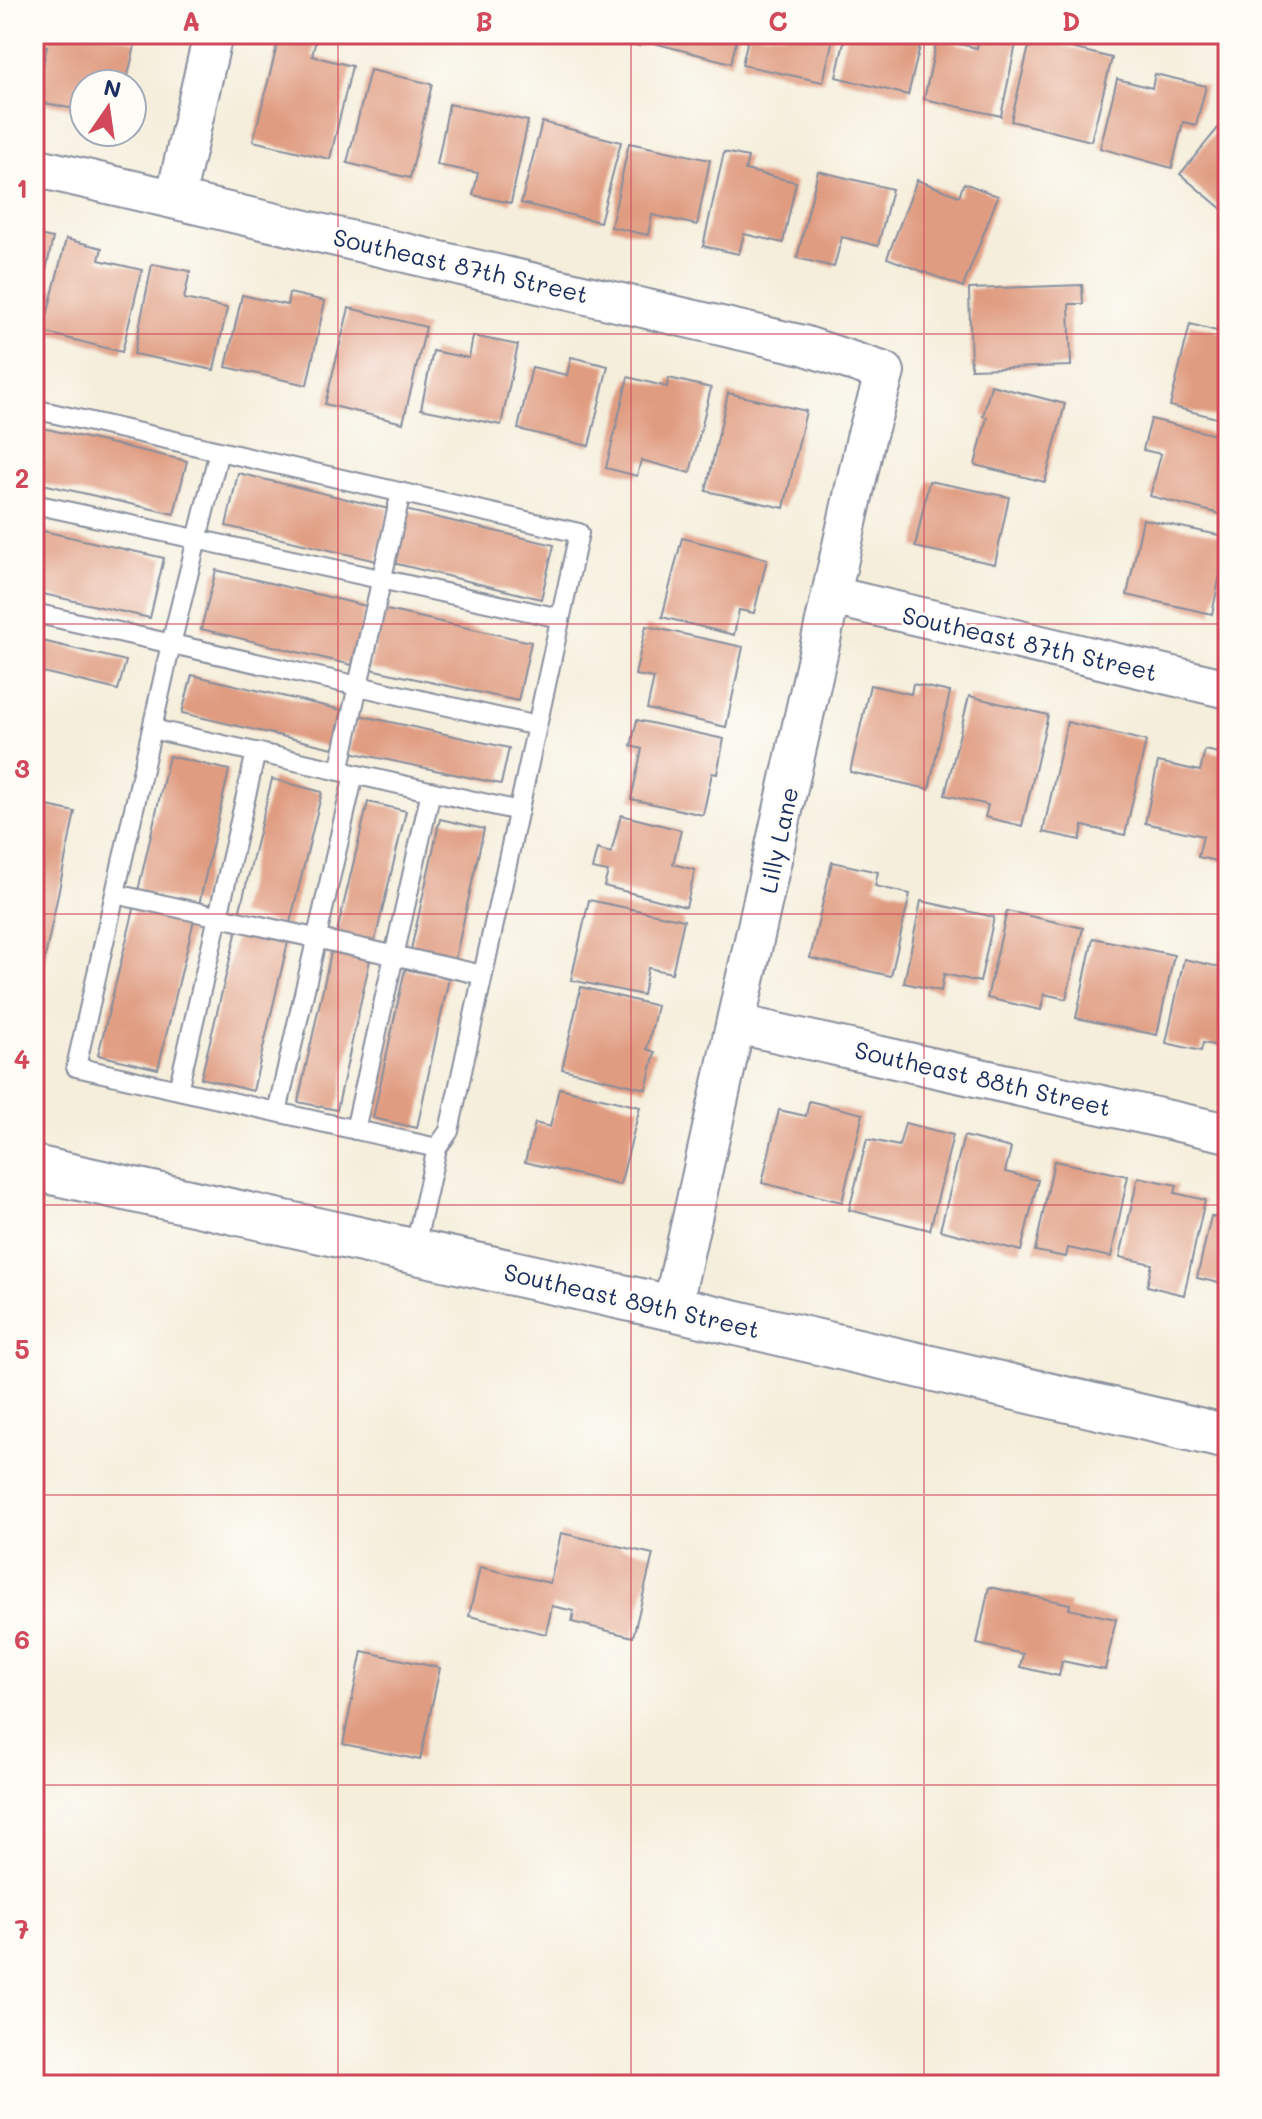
<svg xmlns="http://www.w3.org/2000/svg" width="1262" height="2119" font-family="Mali,sans-serif">
  <rect width="100%" height="100%" fill="#fdfcf7"/>
  <filter id="ink" filterUnits="userSpaceOnUse"><feTurbulence type="fractalNoise" baseFrequency=".0125" numOctaves="2"/><feDisplacementMap in="SourceGraphic" scale="16" xChannelSelector="R" yChannelSelector="G"/><feConvolveMatrix kernelMatrix="1 2 1 2 8 2 1 2 1" color-interpolation-filters="sRGB"/></filter>
  <filter id="wash" filterUnits="userSpaceOnUse"><feTurbulence type="fractalNoise" baseFrequency=".006" numOctaves="4" result="noise"/><feDisplacementMap in="SourceGraphic" scale="32" xChannelSelector="R" yChannelSelector="G"/><feGaussianBlur stdDeviation="1.8" result="paint"/><feColorMatrix in="noise" values="0 0 0 0 0 0 0 0 0 0 0 0 0 0 0 0 0 1.4 0 .05"/><feComposite in="paint" operator="in"/></filter>
  <g filter="url(#wash)">
    <rect width="100%" height="100%" fill="#f5eedb"/>
    <g id="blocks">
      <path fill="#e09c81" d="M37 34H102L136 41 126 84 104 79 103 84H84V111L35 101 47 46 35 44Z
        M280 34 316 40 312 56 352 66 330 159 253 141Z
        M595 34H642L639 46Z
        M652 34H738L731 63 650 42Z
        M749 34H834L823 82 742 65Z
        M846 34H923L908 95 836 77Z
        M980 34H1018L1001 116 924 99 937 39 977 48Z
        M1031 38 1112 58 1091 141 1011 121Z
        M370 70 432 84 410 178 347 163Z
        M1155 74 1206 86 1196 125 1183 122 1172 168 1100 148 1117 79 1152 88Z
        M449 104 528 121 511 203 473 195 478 173 437 165Z
        M1228 116V214L1180 174Z
        M542 122 621 142 600 222 521 203Z
        M629 143 710 160 697 225 652 215 648 235 611 227Z
        M724 152 748 157 745 170 796 182 783 243 744 234 739 254 703 246Z
        M818 171 892 189 878 246 842 237 834 267 797 258Z
        M917 180 959 196 964 183 998 196 963 287 887 258Z
        M34 234 53 238 35 321H34Z
        M66 239 102 248 99 260 142 270 122 352 43 332Z
        M152 264 190 271 184 299 227 308 214 370 134 354Z
        M1082 285 1083 304H1069L1071 366 971 369 969 289Z
        M289 293 325 301 307 385 226 367 242 295 287 305Z
        M349 308 426 327 403 423 325 404Z
        M1190 324 1228 334V421L1170 406Z
        M473 336 518 345 501 425 421 409 433 351 469 358Z
        M571 357 608 366 589 446 518 429 532 367 567 375Z
        M628 377 667 387 669 378 711 388 690 473 641 460 637 476 606 468Z
        M991 385 1065 404 1045 482 975 465 987 417 983 416Z
        M728 393 806 411 784 508 706 491Z
        M1151 419 1228 438V459L1224 474 1228 475V516L1150 496 1161 454 1143 450Z
        M34 426 187 461 174 514 34 482Z
        M238 473 389 509 377 561 226 526Z
        M929 481 1009 497 995 564 915 547Z
        M405 510 554 545 541 599 393 563Z
        M1143 519 1228 537 1212 614 1127 595Z
        M34 529 164 558 150 618 34 592Z
        M682 538 767 559 754 613 739 610 734 635 662 617Z
        M216 570 366 606 352 665 201 629Z
        M382 609 531 642 518 701 370 669Z
        M646 626 743 647 726 727 647 709 654 678 635 675Z
        M34 639 126 661 118 690 34 670Z
        M192 675 342 710 333 748 182 713Z
        M913 684 950 692 929 789 850 772 870 685 911 694Z
        M969 696 1048 715 1022 826 985 817 988 805 945 795Z
        M358 715 509 748 501 784 350 752Z
        M637 720 724 739 717 774 712 773 703 815 631 799 642 749 631 746Z
        M1067 722 1146 741 1125 835 1083 826 1080 840 1043 832Z
        M1205 750 1228 755V837L1222 862 1198 857 1203 836 1145 823 1158 762 1200 771Z
        M169 756 229 770 199 905 138 891Z
        M272 779 322 792 289 927 239 914Z
        M368 802 406 811 374 945 336 936Z
        M34 803 75 812 40 982 34 981Z
        M621 815 681 830 673 864 695 870 686 907 604 886 608 872 592 869 597 849 611 853Z
        M440 819 484 829 454 964 410 954Z
        M832 862 878 872 875 886 910 894 891 976 810 958Z
        M589 900 684 920 672 973 648 968 643 995 571 980Z
        M921 901 994 917 980 982 944 974 941 991 904 983Z
        M135 905 194 920 158 1069 98 1055Z
        M1007 911 1083 928 1066 999 1044 994 1041 1010 987 998Z
        M237 930 288 942 253 1091 201 1078Z
        M1093 938 1174 955 1157 1035 1076 1018Z
        M331 952 370 960 337 1110 298 1102Z
        M1184 959 1228 969V1048L1203 1043 1201 1051 1166 1043Z
        M405 969 449 978 417 1128 373 1118Z
        M581 987 657 1006 647 1049 655 1052 646 1089 562 1069Z
        M559 1088 640 1107 620 1185 525 1162 535 1123 550 1127Z
        M809 1101 863 1114 842 1202 762 1183 779 1110 806 1116Z
        M905 1123 953 1135 930 1230 849 1210 867 1139 899 1146Z
        M964 1136 1011 1148 1005 1172 1038 1180 1021 1251 940 1230Z
        M1054 1161 1128 1176 1111 1257 1068 1248 1066 1257 1035 1251Z
        M1138 1177 1177 1185 1175 1193 1205 1200 1184 1295 1147 1286 1152 1264 1120 1257Z
        M1211 1216 1228 1220V1285L1197 1278Z
        M561 1533 653 1554 633 1637 572 1622 574 1611 552 1606 546 1634 469 1616 480 1567 550 1583Z
        M989 1587 1070 1604 1069 1609 1116 1619 1105 1670 1062 1661 1059 1676 1020 1667 1023 1654 977 1644Z
        M362 1651 440 1668 420 1760 343 1744Z"/>
    </g>
  </g>
  <g filter="url(#ink)">
    <use href="#blocks" fill-opacity="0" stroke="#888e9c" stroke-width="2"/>
    <g fill="none" stroke-linecap="round" stroke-linejoin="round">
      <defs>
        <path id="service" d="M34 409 219 451 171 644 76 1067 437 1148 449 1131 537 726 34 613
          M219 451 579 533 537 726
          M34 504 560 618
          M152 729 519 811
          M339 771 401 492
          M115 894 483 975
          M178 1090 256 752
          M277 1112 354 774
          M355 1130 431 791
          M414 1251 437 1148"/>
        <path id="minor" d="M34 167 803 345 885 372 866 438 672 1308
          M175 199 213 34
          M832 596 1228 689
          M737 1024 1228 1133"/>
        <path id="tertiary" d="M34 1168 672 1308 1228 1437"/>
      </defs>
      <use href="#service" stroke="#888e9c" stroke-width="22"/>
      <use href="#minor" stroke="#888e9c" stroke-width="42"/>
      <use href="#tertiary" stroke="#888e9c" stroke-width="48"/>
      <use href="#service" stroke="#fff" stroke-width="18"/>
      <use href="#minor" stroke="#fff" stroke-width="38"/>
      <use href="#tertiary" stroke="#fff" stroke-width="44"/>
    </g>
  </g>
  <path fill="none" stroke="#d1495b" stroke-width="2" stroke-opacity="0.55" d="M338 34V2085M631 34V2085M924 34V2085M34 334H1228M34 624H1228M34 914H1228M34 1205H1228M34 1495H1228M34 1785H1228"/>
  <g text-anchor="middle" dominant-baseline="central" stroke-width="6" stroke-linejoin="round" paint-order="stroke">
    <g font-size="24" fill="#1b2f5e" stroke="#fdfcf7">
      <text transform="translate(461 265) rotate(13)">Southeast 87th Street</text>
      <text transform="translate(1030 643) rotate(13)">Southeast 87th Street</text>
      <text transform="translate(778 840) rotate(-78)">Lilly Lane</text>
      <text transform="translate(983 1078) rotate(13)">Southeast 88th Street</text>
      <text transform="translate(632 1300) rotate(13)">Southeast 89th Street</text>
    </g>
  </g>
  <rect width="1262" height="2119" fill="none" stroke="#fdfcf7" stroke-width="88"/>
  <g transform="translate(108 108) rotate(13)"><circle r="38" fill="#fdfcf7" stroke="#a3aaba" stroke-width="2"/>
  <path d="M0-6L14 30L0 20L-14 30Z" fill="#d1495b"/>
  <text y="-12" font-size="22" font-weight="bold" text-anchor="middle" fill="#1b2f5e">N</text>
  </g>
  <rect x="44" y="44" width="1174" height="2031" fill="none" stroke="#d1495b" stroke-width="3"/>
  <g font-size="26" text-anchor="middle" font-weight="bold" fill="#d1495b">
    <text x="191" y="31">A</text>
    <text x="484" y="31">B</text>
    <text x="778" y="31">C</text>
    <text x="1071" y="31">D</text>
    <text x="22" y="198">1</text>
    <text x="22" y="488">2</text>
    <text x="22" y="778">3</text>
    <text x="22" y="1069">4</text>
    <text x="22" y="1359">5</text>
    <text x="22" y="1649">6</text>
    <text x="22" y="1939">7</text>
  </g>
</svg>
